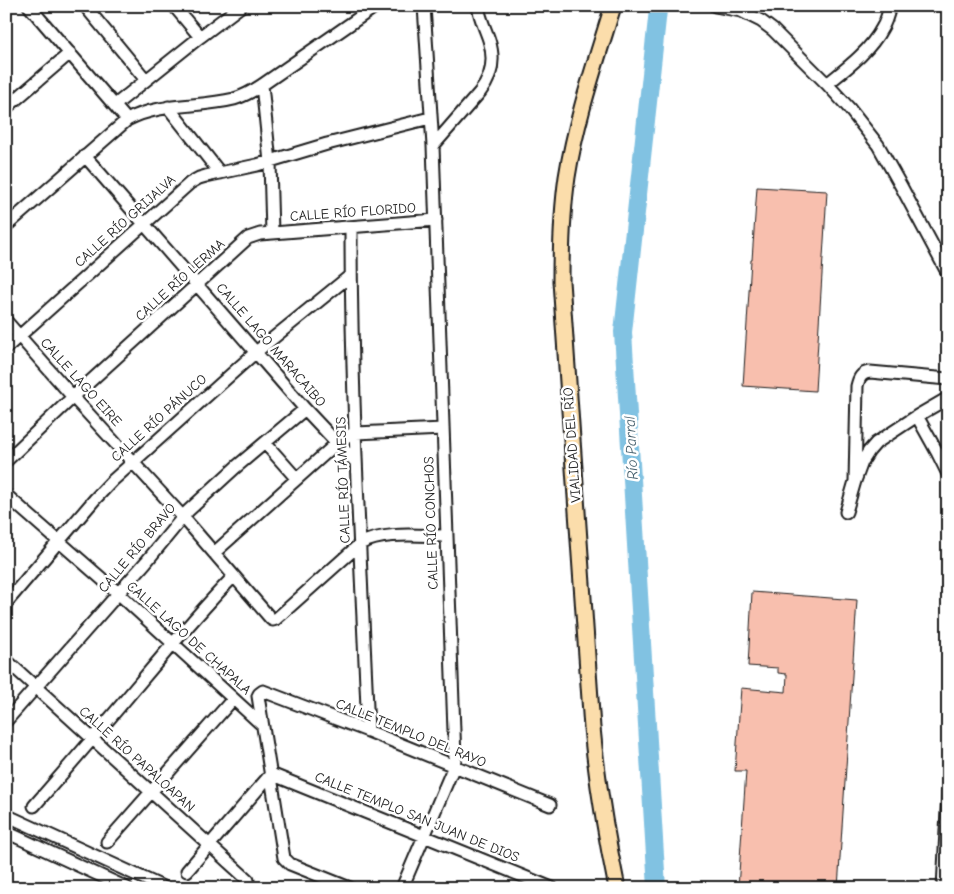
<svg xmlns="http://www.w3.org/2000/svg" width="954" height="894" font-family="'Comic Neue',sans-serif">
  <rect width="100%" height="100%" fill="#fff"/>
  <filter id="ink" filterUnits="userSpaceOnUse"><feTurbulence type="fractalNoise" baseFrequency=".02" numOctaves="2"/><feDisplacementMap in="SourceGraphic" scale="10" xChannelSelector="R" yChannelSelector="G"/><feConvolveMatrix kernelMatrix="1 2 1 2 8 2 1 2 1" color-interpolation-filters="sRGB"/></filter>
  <g filter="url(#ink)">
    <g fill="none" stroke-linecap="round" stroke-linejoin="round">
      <path stroke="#81c2e2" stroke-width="18" d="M657 888 623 332 658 10"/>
    </g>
    <path fill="#f8bfae" stroke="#1c1c1c" d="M757 187 827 191 815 391 743 386 751 260H752Z
      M752 592 857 600 838 888H738L746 771H735L741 688 786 692 787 674 778 673V668L748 666Z"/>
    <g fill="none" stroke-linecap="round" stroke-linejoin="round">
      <defs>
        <path id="minor" d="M29 6 127 120
          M85 6 146 80
          M174 6 200 37
          M715 6 741 11 761 21 773 30 827 84 848 107 878 145 901 186 948 274
          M827 84C847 68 870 51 882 28 886 22 888 14 890 6
          M262 85 270 162 272 233
          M115 105 200 37 241 6
          M168 107 220 173
          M6 108 70 53
          M433 146 480 92C492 77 495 59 489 40 485 28 480 19 478 6
          M85 156 305 409 337 443 356 462
          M6 226 127 120C160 102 198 108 234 99 244 96 253 91 262 85L376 6
          M351 227C351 395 361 563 368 731
          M6 321 73 397 183 517 271 619 273 620 276 619 360 544C384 531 420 536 447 536
          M6 348 190 183 199 178 206 176 257 165 327 144 430 118
          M917 416 937 452 948 474
          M265 443 297 479
          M6 461 73 397 248 238 260 234 436 220
          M855 481 857 386C859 378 861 373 870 372L948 379
          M6 495 118 593 262 725
          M846 512 855 481 862 462 869 451 876 443 917 416 948 398
          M214 553 337 443 349 435 356 433 443 429
          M6 603 95 499 112 481 256 352 351 275
          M6 660 248 880
          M6 721 146 562 188 511 236 467 305 409
          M34 806C62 774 89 743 116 711 155 665 192 619 234 576
          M6 815 165 888
          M6 832 127 888
          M107 842 233 699
          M187 871 271 774 552 888
          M350 888 290 864 284 858 258 696 259 694 263 691 368 731 550 805
          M402 888 454 766 455 759 433 146 424 6
          M943 888 948 792"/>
        <path id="major" d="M613 6C596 62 576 119 567 177 562 212 561 246 561 281L592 728C597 782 606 835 617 888"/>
      </defs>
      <use href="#minor" stroke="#1c1c1c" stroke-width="15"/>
      <use href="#major" stroke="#1c1c1c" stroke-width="19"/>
      <use href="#minor" stroke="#fff" stroke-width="11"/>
      <use href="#major" stroke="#fbddab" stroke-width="15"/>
    </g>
  </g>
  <g text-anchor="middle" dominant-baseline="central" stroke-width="5" stroke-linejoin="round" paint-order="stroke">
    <g font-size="14" fill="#1c1c1c" stroke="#fff">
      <text transform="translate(353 212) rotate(-4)">CALLE RÍO FLORIDO</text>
      <text transform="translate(125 221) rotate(-42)">CALLE RÍO GRIJALVA</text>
      <text transform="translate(180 280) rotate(-42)">CALLE RÍO LERMA</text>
      <text transform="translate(271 345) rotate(49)">CALLE LAGO MARACAIBO</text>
      <text transform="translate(81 382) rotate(48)">CALLE LAGO EIRE</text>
      <text transform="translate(159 418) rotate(-42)">CALLE RÍO PÁNUCO</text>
      <text transform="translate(572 445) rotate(-94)">VIALIDAD DEL RÍO</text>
      <text transform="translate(343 480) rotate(-92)">CALLE RÍO TÁMESIS</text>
      <text transform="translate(431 523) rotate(-92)">CALLE RÍO CONCHOS</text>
      <text transform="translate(137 548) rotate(-50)">CALLE RÍO BRAVO</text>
      <text transform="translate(189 638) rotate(42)">CALLE LAGO DE CHAPALA</text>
      <text transform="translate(411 733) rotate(22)">CALLE TEMPLO DEL RAYO</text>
      <text transform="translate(137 759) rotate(42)">CALLE RÍO PAPALOAPAN</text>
      <text transform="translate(417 817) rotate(22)">CALLE TEMPLO SAN JUAN DE DIOS</text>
    </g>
    <g font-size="15" font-style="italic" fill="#445e6b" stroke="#fff">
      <text transform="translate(631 448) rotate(-93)">Río Parral</text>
    </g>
  </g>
  <rect width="954" height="894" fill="none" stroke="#fff" stroke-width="25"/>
  <rect x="12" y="12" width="929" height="869" fill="none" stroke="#1c1c1c" stroke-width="2" filter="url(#ink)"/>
</svg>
